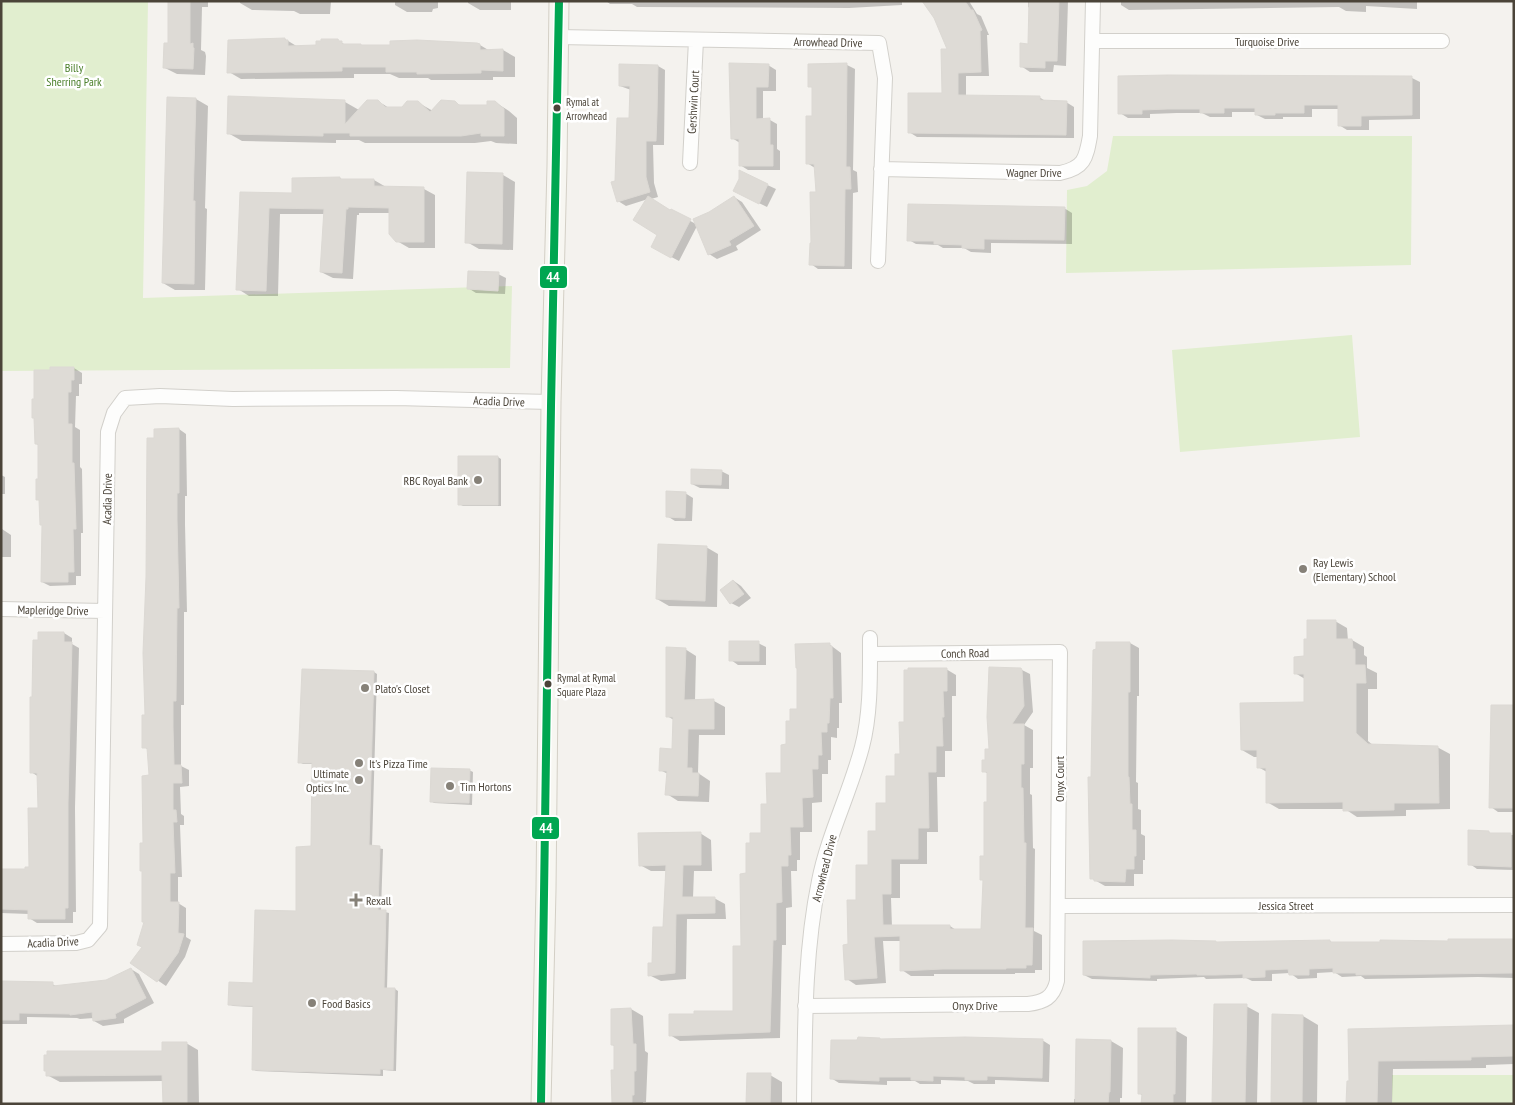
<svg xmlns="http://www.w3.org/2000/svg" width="1515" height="1105" font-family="'PT Sans Narrow',sans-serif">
  <rect width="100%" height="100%" fill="#f4f2ee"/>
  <path fill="#e1eecf" d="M1 1H148L143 298 512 286 510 368 1 371Z
    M1113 136H1412L1411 265 1066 273 1067 190 1087 186 1107 171Z
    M1352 335 1360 437 1180 452 1172 350Z
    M1392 1075H1514V1104H1392Z"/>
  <path fill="#0003" d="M169 1H208V7H202L201 50 205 52 206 56 205 75 177 74 165 68 169 44Z
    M240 1H331L330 14H300L294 11 252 10 240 3Z
    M395 1H438V8L433 9 432 12H407L395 5Z
    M468 1H511V10H480L468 3Z
    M606 1H902V5L849 8 637 7 632 4H610Z
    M927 1H969L977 14 981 16 989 35H987L989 76H966V96L1039 97 1047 102H1066L1074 107V138L917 137 909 132 943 94 949 50Z
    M1028 1H1068L1066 66 1054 65 1053 72H1030L1021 66 1029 45 1030 8 1028 7Z
    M1121 1H1417V9L1366 6V12L1346 11 1339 7 1129 10 1121 5Z
    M285 39 298 47H318L338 41 346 45 363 46 480 45 490 51 503 50 515 57V77H493V80H431L428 78H399L390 74H354V78L241 79 229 72Z
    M730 65H768L776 70V91H763V120H770L777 124V149L780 151V170H748L740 165V143L732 138Z
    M847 65 855 69 853 170 857 172 858 192 853 193 852 269H818L811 264 817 193 815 168 807 163 813 117V88L810 86Z
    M658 66 665 70 664 145H653L654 183 658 197 651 199 671 211 696 224 734 197 742 202 761 230 736 246 738 250 717 259 709 254 697 226 679 261 660 251 659 235 648 199 626 206 618 201 616 182 630 119 631 90 620 86Z
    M1120 77 1412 78 1420 82V119L1369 120V130H1347L1339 125V109H1312V117H1283V119H1265L1257 115V112H1232V117H1210L1202 113H1177L1150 114V118H1128L1120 113Z
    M168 98 196 99 208 106 205 208 207 209 205 290H175L163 283Z
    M378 101 389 108H403L417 102 433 111 455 102 463 107 488 106 495 102 509 111 517 118V144L496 143 491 141 475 143H365L359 140H336V143L242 141 228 133 345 102 359 110Z
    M740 172 776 189 767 207 742 195Z
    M468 174 503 175 515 182 513 250 479 249 467 242Z
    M340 178 343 180H374L386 187 424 189 435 195V248H409L397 241 390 213H359V215H357L353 279 333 278 321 272 325 214H280L278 296H249L238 289 241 193 293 195Z
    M1064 208 1072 213V244L991 243V253L971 252 964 248H943L938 245 916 244 909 240Z
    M498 274 506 278 505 294 476 293 468 288Z
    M51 368H74L82 373V384H79V396H76L75 427 80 430V467L82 469 83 533H81V576H76V585L50 586 42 582 43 526 41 524V501L37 499 39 480V445L36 444 35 400 51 371Z
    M179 429 186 434 187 496H185V524L187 612H184V705H181V766L189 770V786L180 787 181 814 184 816V825H180L182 877H178V903L186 908V937L191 940 185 957 166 986 132 963 143 947 146 923 143 922 144 844 150 777 149 750 144 747 156 439Z
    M498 457 501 459V506H463L459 504Z
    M721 471 729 475V489L700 488 692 484Z
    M1 475 5 477V494H1Z
    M685 493 693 498 692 521H675L667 516Z
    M1 512 2 529 11 535V557H1Z
    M706 547 718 554 717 607 669 606 657 599Z
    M734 581 741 586 751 598 739 607 731 603Z
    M1335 621 1347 628 1348 641 1352 640 1364 647V655L1367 657V668L1377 673V689H1368V741L1374 746 1437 747 1450 754V809L1406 810V816L1357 817 1345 809H1279L1267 802V772L1258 767V757H1254L1242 750 1306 704 1305 679 1295 673Z
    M64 633 72 638V644L79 648 75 808 76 912H73V923H37L29 918V914L1 913V870H26L30 868 39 809V777L31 772Z
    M758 643 766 647V665H738L731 660Z
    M1097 643H1130L1139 648V696H1137L1136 782 1138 783V809L1141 810V834L1145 836V860H1143V874H1134V886H1105L1091 878Z
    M829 644 841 653 842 703H839V728H837V738L831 737V760H828V774H822V802L812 803V832H800V860H797V871H791L792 907 786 908V945H782L780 1038 680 1041 670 1035 734 1013 743 948 751 844 762 834 768 805 783 774 791 722Z
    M685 649 696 656 695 701H714L725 707V735H699L698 773 710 781 709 802 678 801 667 794 668 774 660 770 673 750 674 720 667 716Z
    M946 669 956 675V696H952V751H945V777H937L938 832H927V864H900V898H891L892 927 950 926 956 930H982L984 881 981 879 985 858 989 803 988 774 984 771 990 750 1020 669 1030 674 1033 712 1024 725 1033 730V768H1030V794L1032 795 1033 848 1035 849 1034 931 1042 935V970H1035V973H1015V974H934V976H911L902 970 901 941H883L886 983 856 985 847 979 849 945 858 901 869 866 877 833 896 777 901 755 905 723Z
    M374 672 377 674 372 847 383 849 381 911 389 913 387 989H395L398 991 396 1071 383 1070V1076L256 1071 253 1069 255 1007 233 1006 229 1004 254 984 298 913 312 848 314 764H303L299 762Z
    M1514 706V812H1498L1491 807Z
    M469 770 473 772 472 805 434 803 431 801Z
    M1488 832 1493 834 1514 835V870L1477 869 1470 864Z
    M700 833 711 840 712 871H694L693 898H714L725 904 726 919H687L686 979 661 981 649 975 664 929 667 871H651L640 865Z
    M1330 941 1333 943H1381V941H1514V978L1478 977 1365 979 1361 976 1342 977 1334 972 1317 973V978L1298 979 1290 973 1272 974V981H1252L1246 978 1206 979 1204 977 1157 979V981L1092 979 1084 975 1216 942Z
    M131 969 139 974 154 1003 124 1019V1023L103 1026 94 1021V1018L80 1019 77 1018 27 1017V1024H1V983L52 984 58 987 106 981Z
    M1246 1006 1259 1013 1257 1104H1213Z
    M631 1009 643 1016 645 1051 648 1053 646 1102H643V1104H613L615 1046 612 1045V1010Z
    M1303 1016 1318 1025 1317 1104H1272Z
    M1514 1027V1064L1486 1065V1068L1393 1069 1392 1104H1347L1351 1082 1349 1030Z
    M1175 1030 1187 1037 1186 1104H1143V1096L1139 1093Z
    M882 1040H1042L1050 1045 1049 1082 995 1080V1084H974L968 1081 941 1080V1084H920L915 1081H887V1085L839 1083 831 1078Z
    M1111 1041 1123 1048 1122 1098H1120V1104H1074V1099H1077Z
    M186 1043 198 1050 199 1104H164V1081L60 1082 47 1075V1072L164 1052Z
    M770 1075 782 1082V1104H747Z"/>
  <path fill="#dedbd6" stroke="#dcd9d4" d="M168 1H190V44L193 43V48H194L193 69 163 68 164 43H168Z
    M922 1H965L971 10H973L982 30 980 31 981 72 958 73V95L1040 96V100L1067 101 1066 135 908 133V93H942L941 49H947L934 18Z
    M1029 1H1059L1057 61H1045V68L1020 67V43L1028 44Z
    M285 38V40H288V46L316 45V41H321V39H338L339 41H342V44H361V45H390V41L417 40 477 43 480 44V50L503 49V71L481 70V73L417 74V72H386V67H342V71L227 73 228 40Z
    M729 63 769 64 768 87H756V119L770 118V145H773V166H739V139H731Z
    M847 63 846 167H850L851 189H845L844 266 809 265 810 243H811L810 192H816L814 164H806V116H812V87H808V64Z
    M619 64 658 65 657 114 656 141H646V177L650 192 617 202 611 182 615 181 617 118H629L630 86H619Z
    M1168 75 1412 76V115L1361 116V126H1338V105H1304V113H1275V115H1255V108H1224V113H1200V109H1168L1142 110V114H1118V76Z
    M228 96 345 100V124L367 100H378L385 107H402L407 101H418L430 112 441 100 455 101 459 105H487V101H495L504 109V136H481V133L461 136H350V133H323V136L227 134Z
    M167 97 196 98 193 201H195L194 284 162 283Z
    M739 170 768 184 759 204 733 191 739 179Z
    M467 172 503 173 502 244 465 243Z
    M340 177V179H374V186L424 187V242H396L389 234V208L348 207V209H346L342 273 320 272 324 209 269 208 266 291 236 290 240 192 292 193V178Z
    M648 196 670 210 671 209 691 219 671 258 651 247 657 235 633 220Z
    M734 196 754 226 729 241 731 245 708 255 693 219 709 212Z
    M908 204 1065 207 1064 240 984 239V249L962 248V245L934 244V241H907Z
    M468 271 499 272 498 291 467 289Z
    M50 367H74V380H71V392H68V424H72V463H74L76 529H73L74 572H68V582H41L42 525H40L39 500H36V479H38V444H35L34 418H32V399H34V370H50Z
    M179 428V493H177V519L179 608H177L176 701H173V727L174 765H181L182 783H173V810H176L177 822H173L175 873H170V902H179L178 933 184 934 178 953 157 982 130 963 142 947 137 945 144 922H142V871H140V843H143L142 776 149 775 147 748H142V715H145L143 653 146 577 147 438H154V429Z
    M458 456H498V505H458Z
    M691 469 722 470 721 485 691 484Z
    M666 491 686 492 685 518 666 517Z
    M658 544 707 546 705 601 656 599Z
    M733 580 744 594 730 604 720 590Z
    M1307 620H1336V639H1352L1353 649H1355V665H1365L1366 683H1356V733L1368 744 1438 746 1439 803H1394V810L1343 811V802L1266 803V768H1257V750H1241L1240 703 1304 702V674H1294V657L1304 656V639H1307Z
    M38 632H64V642H72L68 803V908H65V919H28V910L1 909V869H25V867H29L28 808H38L37 773H30V697H32L33 640H38Z
    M729 641H759V661H729Z
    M1096 642H1130V692H1128V777H1129L1130 804H1132V830H1136V856H1134V869H1126L1125 882 1094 881V879H1090L1088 777H1091L1093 650 1096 649Z
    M830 643V646H832L833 698H830L829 723H827V732H821L822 755H818V769H812L813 797 802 798 803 827H790L791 855H788V866H781L782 902 776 903V940H773L770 1032 669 1036V1014H694V1011H733V946H741L740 874 746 873V843H750V833H761V804H767L766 773H781V745L786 744V721H790V709H797V668H796L795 644Z
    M666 647 686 648 684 700 714 699V729H688L687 768H692V773H699L698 796 665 795 667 771H659L660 748 672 749 673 717H666Z
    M989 667 1021 668 1022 670 1024 706 1012 724H1024V764H1021V788H1023L1024 843H1026L1025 928H1033L1032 965H1026V968H1006V969H943L900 971V936L874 937 877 978 845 980 843 945 848 944 847 900H856V865H868V831H876V803H886V776H895V754H900L899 722H904V670H908V668H947V691H943L944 717H942L943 746H936V772H928L929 828H918V859H891V894H882L883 925H950V929H981L983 880H980V856H984V802H987V772H982V760H985V749H989L987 717Z
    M302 669 374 671 369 845 380 846 378 910H386L384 988H395L393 1070 380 1069V1074L252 1070 253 1006 228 1005 229 982 253 983 255 910 296 911V847L311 846 312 763H298Z
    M1491 705H1514V808H1489Z
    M431 768 470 769 469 803 430 802Z
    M1468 830 1489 831V833H1511V867L1468 865Z
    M701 832V865H683L682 897H715V913L676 914 675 973 648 976V963H652L653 927H663L666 865 639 866 638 833Z
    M1448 939H1514V973L1356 975V973H1333V968L1309 969V975H1289L1288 969 1265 970V977L1243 978V974L1216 975H1197V974L1150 975V978L1083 975V941L1172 940 1216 941V942L1330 940V942H1380V940L1448 941Z
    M131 968 146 998 115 1014 116 1018 93 1021 92 1012 70 1015V1014L19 1013V1020H1V981L53 982V986L106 980Z
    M1214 1004H1247L1245 1104H1212Z
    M631 1008 633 1044H636V1071H634V1095H632V1104H612L611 1070H614V1045H611V1009Z
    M1272 1014 1303 1015 1302 1104H1271Z
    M1514 1025V1056L1471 1057V1060L1378 1061 1377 1104H1346L1347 1081H1349L1348 1029Z
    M1138 1028H1176L1175 1094H1173V1104H1141L1142 1094H1138Z
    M858 1037 880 1038V1039L965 1037 1043 1039 1042 1078 987 1076V1080H965V1077L933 1076V1081L911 1080V1077H879V1081L830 1079 831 1040H857Z
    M1076 1039 1111 1040 1110 1092H1109L1108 1104H1075Z
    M162 1042H187V1104H163L162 1075 46 1076V1071H44V1055H47V1051H162Z
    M747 1073H771L770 1104H746Z"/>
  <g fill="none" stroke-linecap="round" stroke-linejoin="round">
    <defs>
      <path id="minor" d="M558 37 879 43 885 78 878 261
        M1092 41H1442
        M690 163 696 40
        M881 169 1060 173C1084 168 1086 159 1090 136L1093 1
        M1 609 105 611
        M1058 906 1514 905
        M1 944 76 943 88 940 100 926 108 432 114 413 125 398 160 396 233 399 396 398 551 402
        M805 1006 1028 1004C1044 1002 1053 998 1057 981L1060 652 870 654
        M804 1104C805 1029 804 954 819 881 828 835 850 793 862 747 871 713 870 674 870 638"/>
      <path id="secondary" d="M541 1104 546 890 551 402 557 166 559 1"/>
    </defs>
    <use href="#minor" stroke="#d2d0cb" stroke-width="16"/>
    <use href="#secondary" stroke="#d3cfc5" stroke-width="21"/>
    <use href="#minor" stroke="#fdfdfc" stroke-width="14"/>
    <use href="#secondary" stroke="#f7f6f1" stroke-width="19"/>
    <defs>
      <path id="bus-1" d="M541 1104C546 871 548 638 551 406 553 271 557 136 559 1"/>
    </defs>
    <use href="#bus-1" stroke="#fff" stroke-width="11"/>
    <use href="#bus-1" stroke="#00a651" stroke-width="8"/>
  </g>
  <g fill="#4b4439" stroke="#fff" stroke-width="2">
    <circle cx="557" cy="108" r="4.5"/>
    <circle cx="548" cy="684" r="4.5"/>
  </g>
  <g fill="#868178" stroke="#fff" stroke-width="2">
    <circle cx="478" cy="480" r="5"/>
    <circle cx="1303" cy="569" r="5"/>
    <circle cx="365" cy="688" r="5"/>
    <circle cx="359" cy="763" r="5"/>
    <circle cx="359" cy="780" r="5"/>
    <circle cx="450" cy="786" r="5"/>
    <path d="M353.5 892.5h5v5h5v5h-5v5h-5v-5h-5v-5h5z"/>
    <circle cx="312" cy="1003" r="5"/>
  </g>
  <g text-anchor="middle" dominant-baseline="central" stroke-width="5" stroke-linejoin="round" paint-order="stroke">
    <g font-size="11" fill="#4b4439" stroke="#fff" text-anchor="start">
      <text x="566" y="102">Rymal at<tspan x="566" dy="14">Arrowhead</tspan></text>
      <text x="557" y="678">Rymal at Rymal<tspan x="557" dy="14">Square Plaza</tspan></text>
    </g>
    <g font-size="12" fill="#4b4439" stroke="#fff">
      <text x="1267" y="41">Turquoise Drive</text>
      <text transform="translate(828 42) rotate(1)">Arrowhead Drive</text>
      <text transform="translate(693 102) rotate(-87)">Gershwin Court</text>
      <text x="1034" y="172">Wagner Drive</text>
      <text transform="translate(499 401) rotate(2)">Acadia Drive</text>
      <text transform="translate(107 499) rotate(-89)">Acadia Drive</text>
      <text transform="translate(53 610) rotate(1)">Mapleridge Drive</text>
      <text transform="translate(965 653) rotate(-1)">Conch Road</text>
      <text transform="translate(1059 779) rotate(-90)">Onyx Court</text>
      <text transform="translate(824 868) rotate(-76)">Arrowhead Drive</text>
      <text x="1286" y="905">Jessica Street</text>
      <text transform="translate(53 942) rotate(-3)">Acadia Drive</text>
      <text x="975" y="1005">Onyx Drive</text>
    </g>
    <g font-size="12" fill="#4a7f2a" stroke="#fff">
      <text x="74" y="67">Billy<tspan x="74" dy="14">Sherring Park</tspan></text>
    </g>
    <g font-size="12" fill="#4b4439" stroke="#fff" text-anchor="start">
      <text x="468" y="480" text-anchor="end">RBC Royal Bank</text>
      <text x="1313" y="562">Ray Lewis<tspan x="1313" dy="14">(Elementary) School</tspan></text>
      <text x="375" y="688">Plato's Closet</text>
      <text x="369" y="763">It's Pizza Time</text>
      <text x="349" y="773" text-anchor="end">Ultimate<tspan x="349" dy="14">Optics Inc.</tspan></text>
      <text x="460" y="786">Tim Hortons</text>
      <text x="366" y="900">Rexall</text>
      <text x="322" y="1003">Food Basics</text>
    </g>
  </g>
  <g stroke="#fff" stroke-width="2">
    <rect x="539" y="265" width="29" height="24" rx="5" fill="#00a651"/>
    <rect x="531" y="816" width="29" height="24" rx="5" fill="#00a651"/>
  </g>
  <g font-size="14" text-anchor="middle" font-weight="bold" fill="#fff">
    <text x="553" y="282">44</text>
    <text x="546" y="833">44</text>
  </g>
  <rect width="1515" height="1105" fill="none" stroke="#4b4439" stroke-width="5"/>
</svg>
